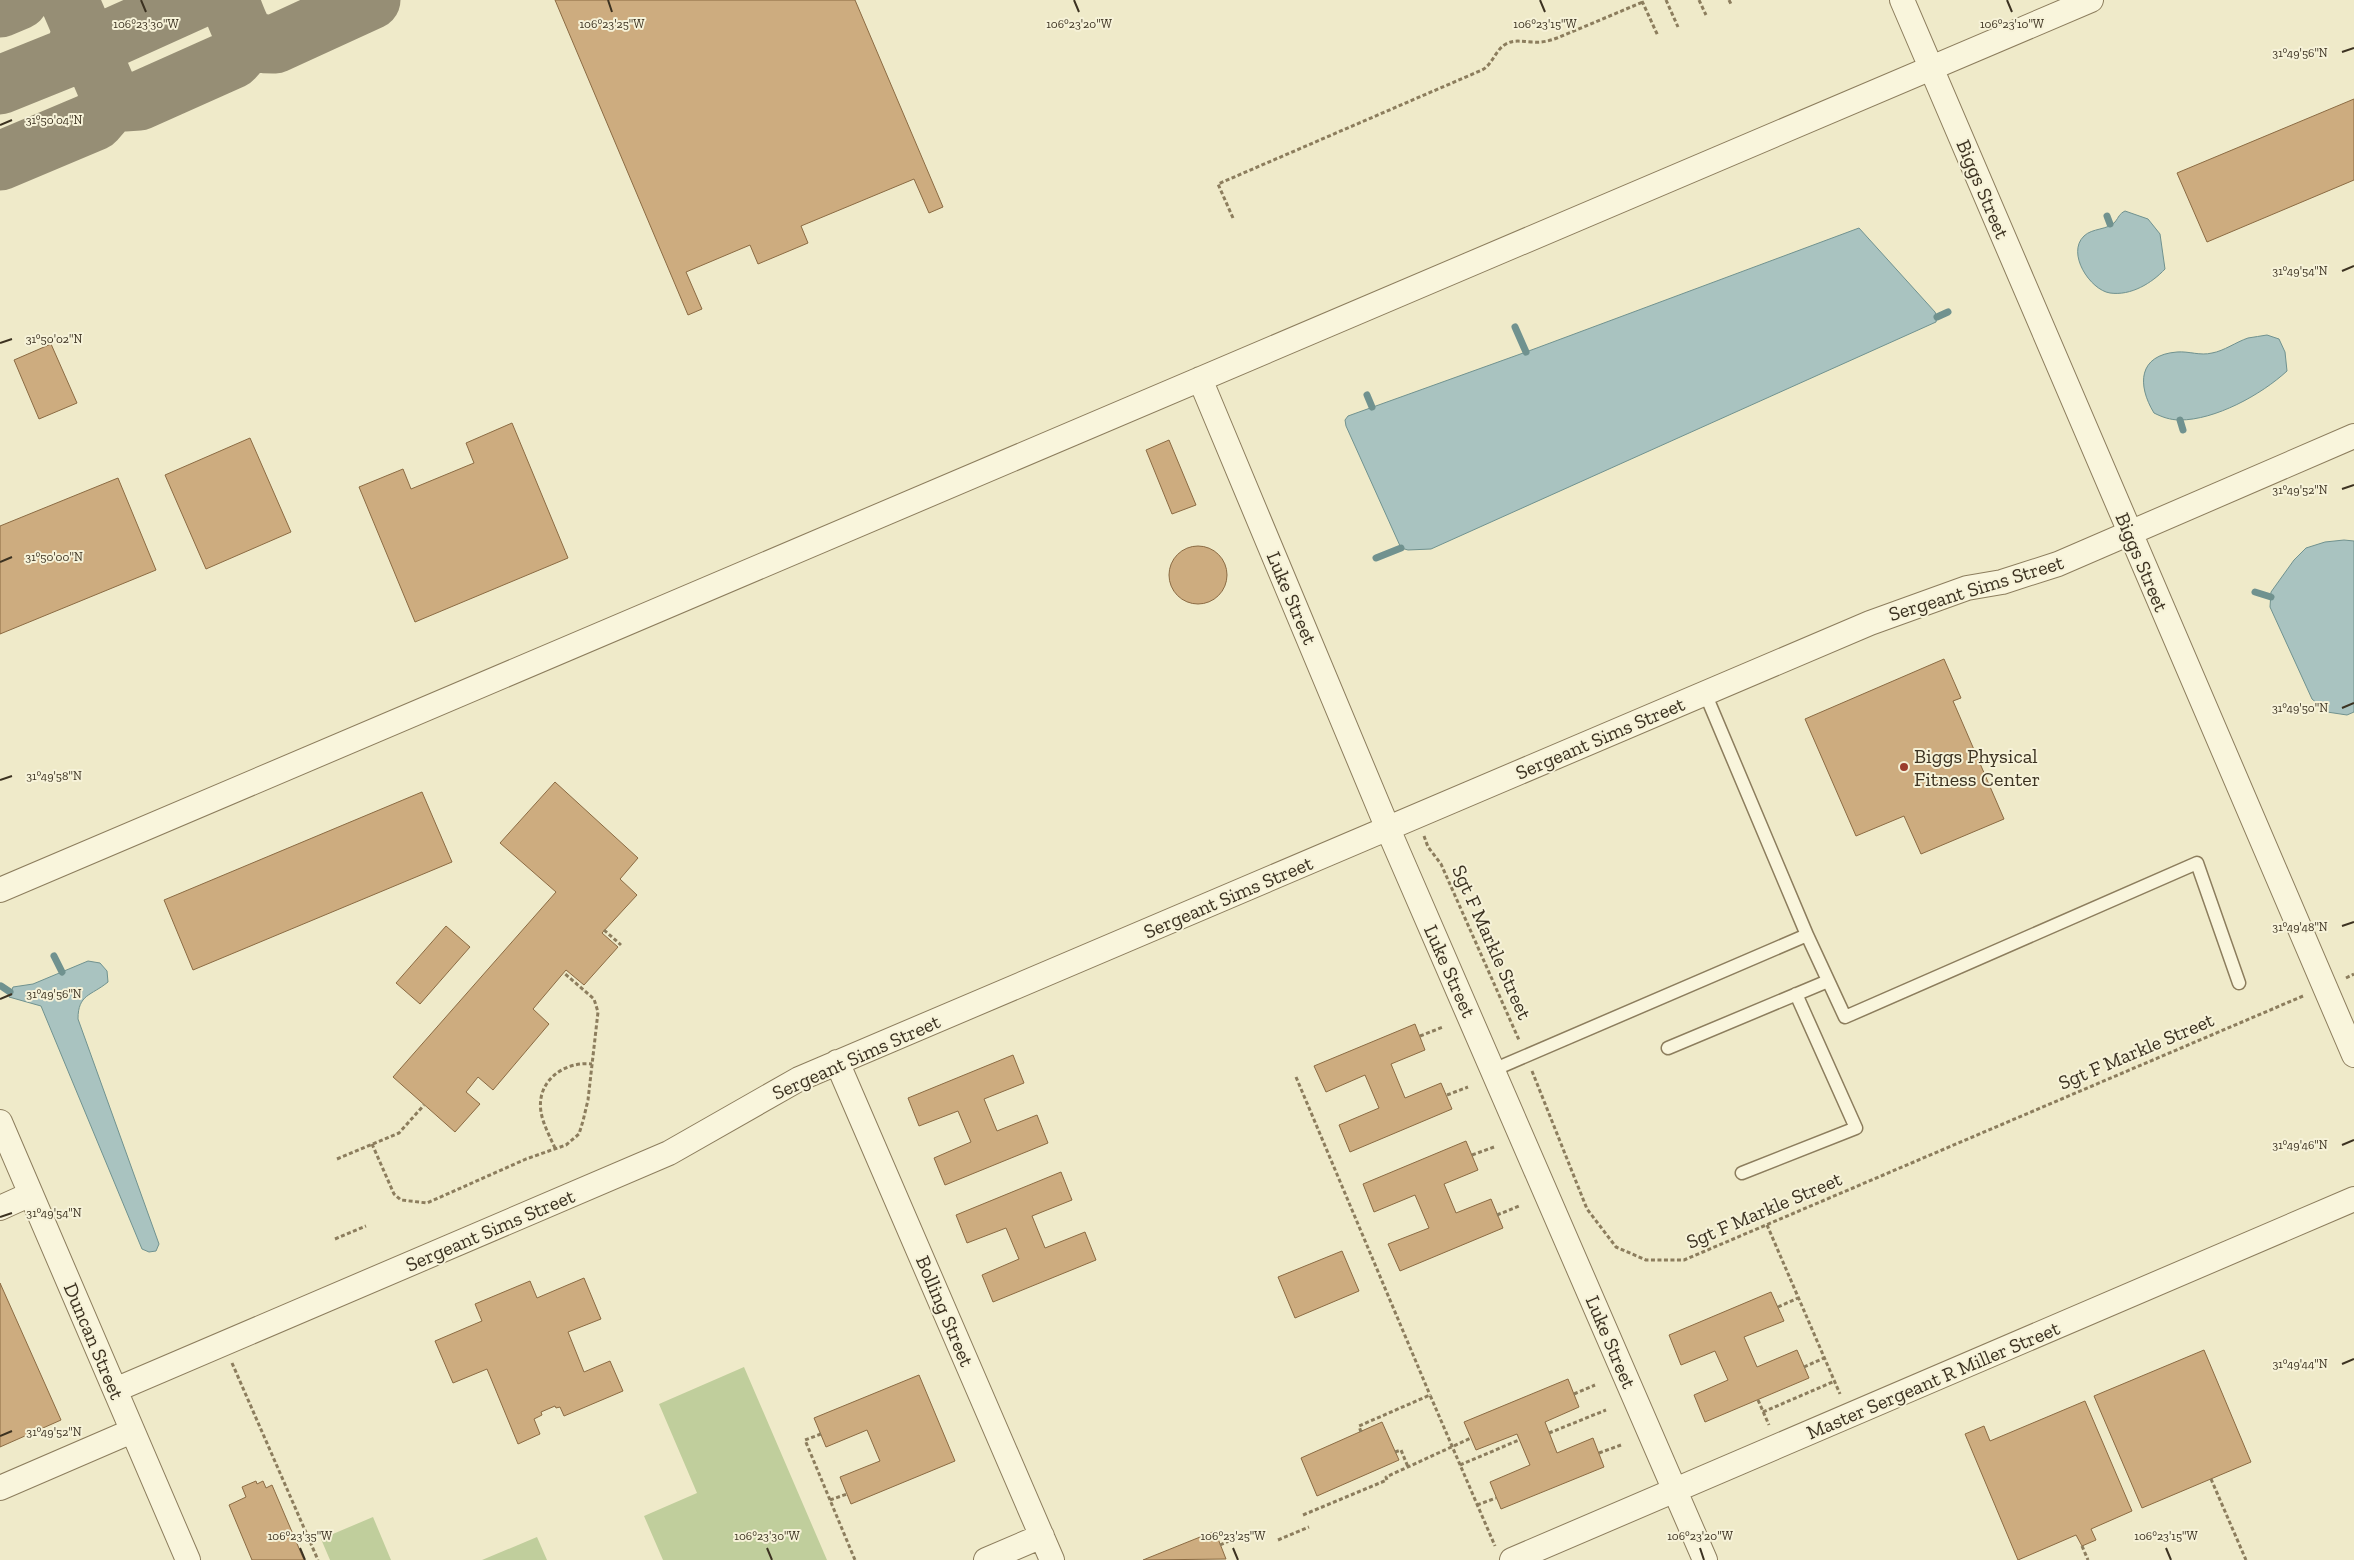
<svg xmlns="http://www.w3.org/2000/svg" width="2354" height="1560" font-family="'Zilla Slab',serif">
  <rect width="100%" height="100%" fill="#efeac9"/>
  <path fill="#c0ce9c" d="M744 1367 827 1560H663L644 1516 697 1493 659 1404Z
    M373 1517 391 1560H330L321 1539Z
    M537 1537 547 1560H482Z"/>
  <path fill="#a9c3c0" stroke="#70928f" d="M2125 211 2148 219 2160 234 2165 269C2152 283 2131 296 2110 293 2090 290 2066 253 2084 236 2092 228 2108 230 2115 222 2119 217 2119 214 2125 211Z
    M1859 228 1935 312 1937 317 1936 322 1431 549 1408 550 1401 548 1346 426 1345 420 1348 416 1526 352Z
    M2267 335 2279 339 2285 352 2287 371C2261 395 2215 420 2180 420 2170 420 2162 417 2154 413 2137 385 2138 355 2177 352 2189 351 2200 356 2212 353 2224 351 2236 342 2248 338 2254 337 2261 336 2267 335Z
    M2344 540 2354 541V712L2347 715 2327 712 2312 699 2270 607 2271 592 2294 560 2306 548 2325 542Z
    M88 961 100 963 107 971 108 982C91 996 78 994 78 1019L159 1244 156 1251 149 1252 142 1249 41 1006 9 997 13 987 33 984Z"/>
  <g fill="none" stroke-linecap="round" stroke-linejoin="round">
    <path stroke="#70928f" stroke-width="7" d="M2107 216 2110 224
      M1937 317 1948 312
      M1515 327 1526 352
      M1367 395 1372 407
      M2180 420 2183 430
      M1376 558 1401 548
      M2255 592 2271 597
      M54 956 62 972
      M1 986 10 992"/>
    <path stroke="#968e75" stroke-width="59" d="M229 0C241 27 241 45 275 44L371 0
      M0 8 19 0
      M0 85 67 58 77 48 81 29 95 38H111L195 0
      M108 91 124 102 139 101 233 59 241 50 245 36
      M0 161 95 121 108 106V91L69 0"/>
  </g>
  <path fill="#cdac7f" stroke="#8b6b43" d="M555 0H855L943 207 929 213 914 179 801 226 808 243 758 264 750 245 686 272 702 309 688 315Z
    M2354 99V180L2207 242 2177 173Z
    M51 344 77 403 39 419 14 360Z
    M512 423 568 558 415 622 359 487 403 469 411 489 474 463 466 443Z
    M250 438 291 532 206 569 165 475Z
    M1169 440 1196 505 1172 514 1146 450Z
    M118 478 156 570 0 634V526Z
    M1169 575a29 29 0 1 1 58 0a29 29 0 1 1-58 0Z
    M1944 659 1961 698 1953 701 2004 819 1921 854 1904 816 1856 836 1805 719Z
    M555 782 638 858 620 879 637 895 602 933 618 947 584 985 566 970 533 1009 549 1024 493 1090 478 1077 466 1092 480 1104 455 1132 393 1077 556 892 500 843Z
    M422 792 452 862 193 970 164 900Z
    M446 926 470 947 420 1004 396 983Z
    M1415 1024 1425 1050 1391 1064 1405 1098 1441 1083 1452 1109 1350 1152 1339 1125 1379 1108 1365 1075 1326 1092 1314 1066Z
    M1013 1055 1024 1083 984 1099 997 1131 1037 1115 1048 1143 945 1185 934 1158 971 1142 958 1111 919 1126 908 1098Z
    M1466 1141 1478 1170 1444 1184 1456 1213 1491 1199 1503 1228 1400 1271 1388 1244 1429 1228 1415 1195 1374 1212 1363 1184Z
    M1061 1172 1072 1200 1032 1216 1045 1248 1085 1232 1096 1260 993 1302 982 1275 1019 1259 1006 1228 967 1243 956 1215Z
    M1342 1251 1359 1291 1295 1318 1278 1277Z
    M584 1278 601 1319 568 1332 584 1372 610 1361 623 1391 564 1416 560 1407 556 1408 555 1406 541 1412 542 1415 534 1419 540 1434 518 1444 487 1369 453 1383 435 1341 482 1321 475 1304 530 1281 537 1298Z
    M0 1283 61 1420 0 1447Z
    M1771 1292 1784 1321 1744 1337 1757 1367 1797 1350 1809 1378 1705 1422 1694 1395 1728 1380 1715 1351 1681 1365 1669 1335Z
    M2204 1350 2251 1462 2142 1508 2094 1396Z
    M919 1375 955 1461 851 1504 840 1477 880 1461 867 1430 826 1447 814 1418Z
    M1568 1379 1579 1407 1545 1422 1557 1453 1593 1438 1604 1467 1501 1509 1490 1482 1530 1465 1517 1434 1476 1450 1464 1422Z
    M2085 1401 2132 1511 2091 1529 2096 1540 2082 1546 2076 1535 2018 1560 1965 1434 1984 1426 1990 1441Z
    M1382 1422 1399 1460 1317 1496 1301 1458Z
    M256 1481 257 1484 263 1481 266 1488 272 1485 304 1560H252L229 1505 246 1497 242 1487Z
    M1215 1531 1226 1559 1143 1560Z"/>
  <g fill="none" stroke-linecap="round" stroke-linejoin="round">
    <defs>
      <path id="lane" d="M1705 693 1807 935
        M1668 1048 1828 981
        M1493 1070 1807 935 1845 1017 2197 863 2239 983
        M1742 1173 1856 1128 1796 994"/>
      <path id="street" d="M1902 0 2354 1055
        M1200 379 1388 829 1705 1560
        M0 890 2091 0
        M837 1062 1052 1560
        M0 1122 188 1560
        M0 1208 31 1194
        M115 1390 669 1153 799 1079 1870 623 1967 588 2002 582 2058 564 2354 436
        M0 1488 132 1431
        M986 1560 1042 1536
        M1512 1560 2354 1199"/>
    </defs>
    <use href="#lane" stroke="#8c7d5d" stroke-width="15"/>
    <use href="#street" stroke="#8c7d5d" stroke-width="26"/>
    <path stroke="#8c7d5d" stroke-width="3" stroke-dasharray="4 2.5" stroke-linecap="butt" d="M1666 0 1678 27
      M1699 0 1706 15
      M1729 0 1731 4
      M1642 1 1658 36
      M1233 218 1218 184 1482 70C1493 64 1495 50 1506 44 1515 39 1523 42 1533 42 1541 43 1549 41 1557 38L1643 2
      M1424 836 1428 847 1441 864 1519 1040
      M604 930 621 945
      M2346 978 2354 974
      M1420 1036 1443 1027
      M1532 1071 1587 1209 1616 1247 1646 1260H1684L2303 996
      M1296 1077 1430 1395
      M1447 1095 1468 1087
      M372 1144 394 1194 401 1200 427 1203 526 1159 566 1145 579 1134 583 1121 588 1100 598 1012 594 999 564 973
      M555 1148C550 1137 543 1124 541 1112 536 1081 564 1061 592 1064
      M1472 1155 1494 1147
      M337 1159 399 1133 424 1105
      M1497 1215 1519 1206
      M1767 1225 1840 1394
      M335 1239 366 1226
      M1778 1307 1798 1298
      M232 1363 318 1560
      M1804 1367 1824 1358
      M1574 1394 1595 1385
      M1758 1400 1769 1425
      M1763 1412 1835 1381
      M1361 1432 1359 1426 1430 1395 1495 1546
      M1549 1433 1606 1410
      M821 1434 805 1440 855 1560
      M1395 1452 1401 1450 1408 1467
      M1599 1453 1621 1445
      M1460 1465 1519 1440
      M2211 1479 2246 1560
      M830 1500 847 1494
      M1477 1505 1496 1498
      M1303 1515 1387 1480 1386 1477 1471 1438
      M1278 1540 1309 1527
      M1220 1545 1240 1536
      M2082 1546 2088 1560"/>
    <use href="#lane" stroke="#f9f5dc" stroke-width="12"/>
    <use href="#street" stroke="#f9f5dc" stroke-width="24"/>
  </g>
  <path fill="none" stroke="#3c3221" stroke-width="2" d="M141 0 146 12M608 0 612 12M1074 0 1079 12M1540 0 1545 12M2007 0 2012 12M2342 52 2354 48M0 125 12 120M2342 271 2354 266M0 343 12 339M2342 489 2354 485M0 562 12 557M2342 708 2354 703M0 780 12 776M2342 926 2354 922M0 999 12 994M2342 1145 2354 1140M0 1217 12 1213M2342 1364 2354 1359M0 1436 12 1431M300 1548 305 1560M767 1548 772 1560M1233 1548 1238 1560M1700 1548 1704 1560M2166 1548 2171 1560"/>
  <circle fill="#9b3d2d" stroke="#f6f2d8" stroke-width="2" cx="1904" cy="767" r="5"/>
  <g text-anchor="middle" dominant-baseline="central" stroke-width="4" stroke-linejoin="round" paint-order="stroke">
    <g font-size="20" fill="#3c3221" stroke="#f6f2d8">
      <text transform="translate(1983 189) rotate(67)">Biggs Street</text>
      <text transform="translate(2142 562) rotate(67)">Biggs Street</text>
      <text transform="translate(1976 588) rotate(-17)">Sergeant Sims Street</text>
      <text transform="translate(1292 598) rotate(67)">Luke Street</text>
      <text transform="translate(1600 738) rotate(-23)">Sergeant Sims Street</text>
      <text transform="translate(1228 897) rotate(-23)">Sergeant Sims Street</text>
      <text transform="translate(1492 942) rotate(66)">Sgt F Markle Street</text>
      <text transform="translate(1450 971) rotate(66)">Luke Street</text>
      <text transform="translate(2136 1051) rotate(-23)">Sgt F Markle Street</text>
      <text transform="translate(856 1057) rotate(-24)">Sergeant Sims Street</text>
      <text transform="translate(1764 1210) rotate(-23)">Sgt F Markle Street</text>
      <text transform="translate(490 1230) rotate(-23)">Sergeant Sims Street</text>
      <text transform="translate(945 1311) rotate(67)">Bolling Street</text>
      <text transform="translate(94 1341) rotate(67)">Duncan Street</text>
      <text transform="translate(1611 1342) rotate(67)">Luke Street</text>
      <text transform="translate(1933 1380) rotate(-23)">Master Sergeant R Miller Street</text>
    </g>
    <g font-size="20" fill="#3c3221" stroke="#f6f2d8" text-anchor="start">
      <text x="1914" y="756">Biggs Physical<tspan x="1914" dy="23">Fitness Center</tspan></text>
    </g>
  </g>
  <g font-size="12" text-anchor="middle" fill="#3c3221" stroke="#f6f2d8" stroke-width="4" stroke-linejoin="round" paint-order="stroke">
    <text x="146" y="28">106°23'30"W</text>
    <text x="612" y="28">106°23'25"W</text>
    <text x="1079" y="28">106°23'20"W</text>
    <text x="1545" y="28">106°23'15"W</text>
    <text x="2012" y="28">106°23'10"W</text>
    <text x="2300" y="57">31°49'56"N</text>
    <text x="54" y="124">31°50'04"N</text>
    <text x="2300" y="275">31°49'54"N</text>
    <text x="54" y="343">31°50'02"N</text>
    <text x="2300" y="494">31°49'52"N</text>
    <text x="54" y="561">31°50'00"N</text>
    <text x="2300" y="712">31°49'50"N</text>
    <text x="54" y="780">31°49'58"N</text>
    <text x="2300" y="931">31°49'48"N</text>
    <text x="54" y="998">31°49'56"N</text>
    <text x="2300" y="1149">31°49'46"N</text>
    <text x="54" y="1217">31°49'54"N</text>
    <text x="2300" y="1368">31°49'44"N</text>
    <text x="54" y="1436">31°49'52"N</text>
    <text x="300" y="1540">106°23'35"W</text>
    <text x="767" y="1540">106°23'30"W</text>
    <text x="1233" y="1540">106°23'25"W</text>
    <text x="1700" y="1540">106°23'20"W</text>
    <text x="2166" y="1540">106°23'15"W</text>
  </g>
</svg>
